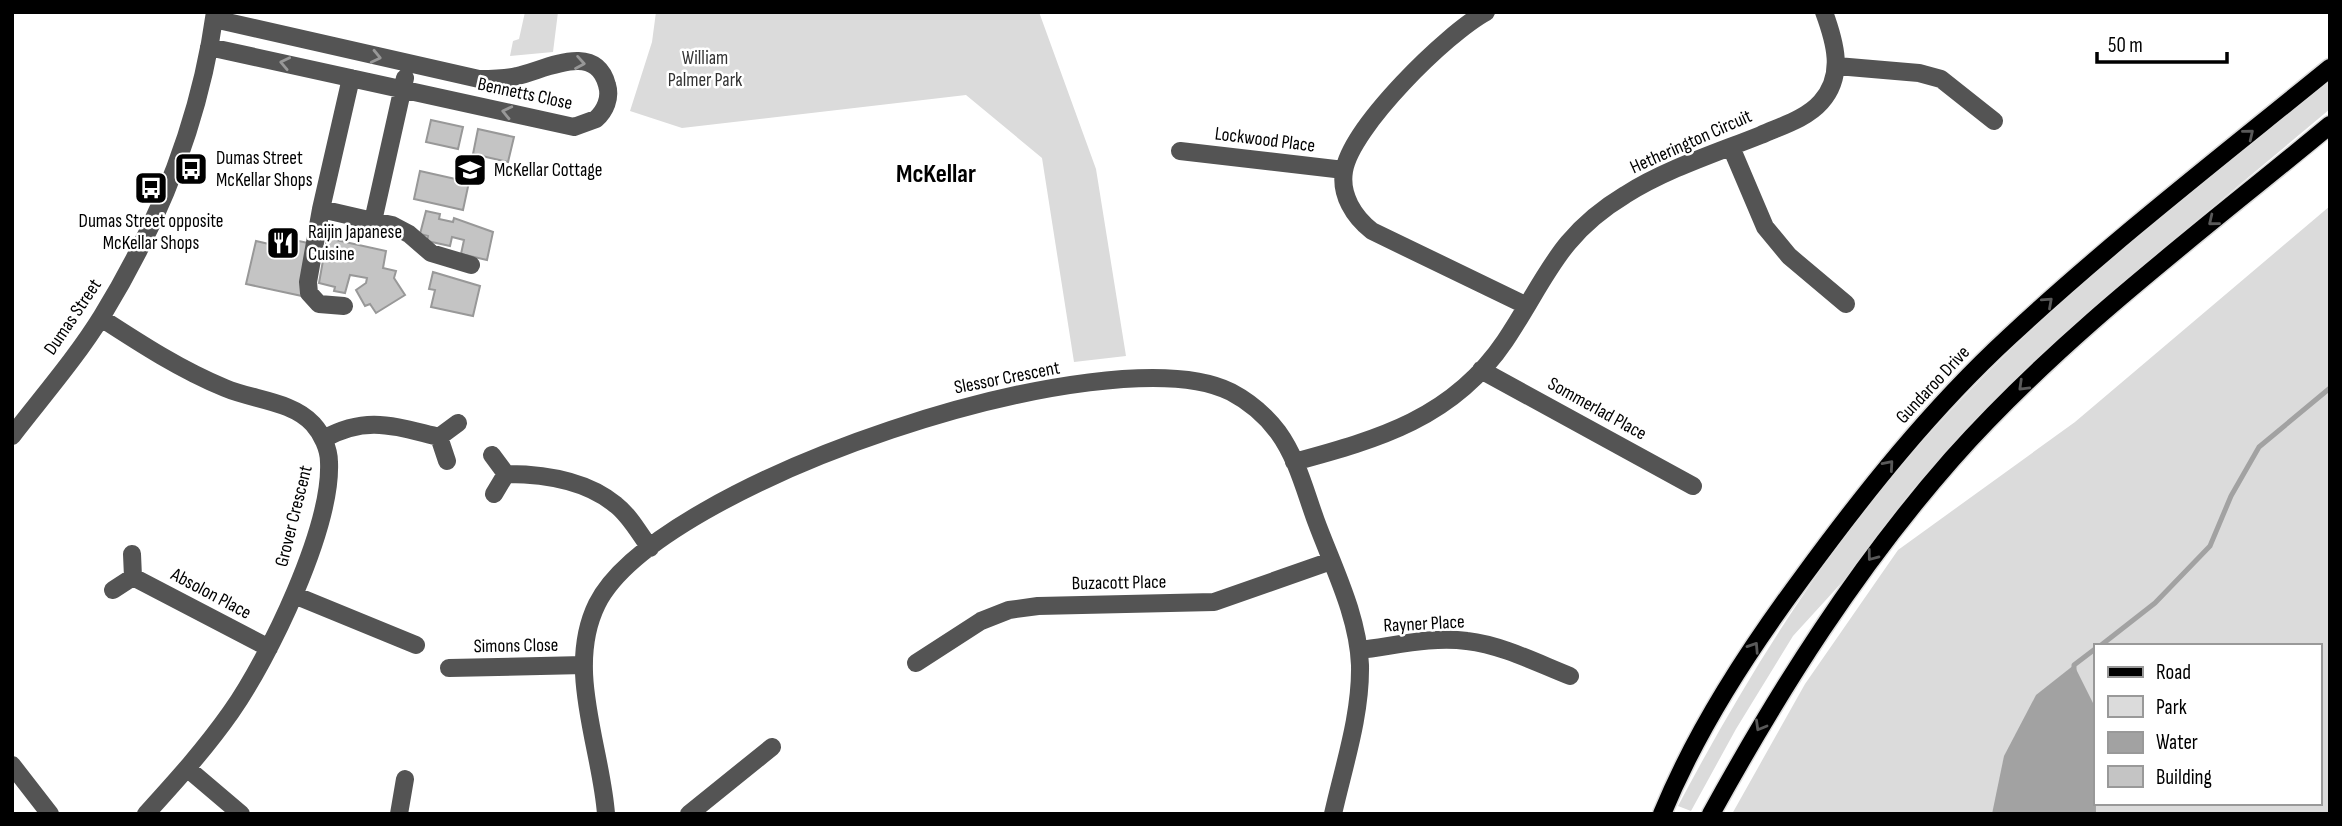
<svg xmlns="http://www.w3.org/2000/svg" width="2342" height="826" font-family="'Sofia Sans Condensed',sans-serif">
  <rect width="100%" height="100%" fill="#fff"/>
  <path fill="#dbdbdb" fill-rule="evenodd" d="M525 12H558L553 52 510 56 513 41 519 39Z
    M656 12H1039L1096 169 1126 356 1074 362 1042 158 966 95 682 128 630 111 652 42Z
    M2330 80V109L2097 304 2015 381 1912 490 1845 579 1793 636 1736 729 1691 811 1678 806C1751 668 1833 537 1940 422 2057 294 2197 190 2330 80Z
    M2330 206V814H1732L1805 684 1898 550 2075 422ZM2095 646H2319V803H2095Z"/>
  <path fill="#a2a2a2" d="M2074 665 2095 707 2096 814H1992L2004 756 2036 695Z"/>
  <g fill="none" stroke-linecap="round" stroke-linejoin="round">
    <path stroke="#a2a2a2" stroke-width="5" d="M2100 646 2155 603 2210 546 2231 496 2259 447 2330 388
      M2074 671V665L2095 649"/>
  </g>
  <path fill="#c4c4c4" stroke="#989898" stroke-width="2" d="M431 120 463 127 458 149 426 142Z
    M478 129 514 137 508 162 473 154Z
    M420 171 469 182 463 210 414 199Z
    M426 211 440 214 439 219 453 222 454 218 493 232 487 260 461 254 464 240 452 237 450 246 427 241 428 236 420 234Z
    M270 235 313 244 302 296 246 284 256 241 269 244Z
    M327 238 386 251 383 268 396 271 394 278 405 295 376 313 370 304 365 306 356 290 366 283 367 278 350 275 345 293 334 291 335 287 319 283Z
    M433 272 480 286 473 316 431 307 435 290 429 289Z"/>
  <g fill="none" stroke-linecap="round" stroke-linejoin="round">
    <defs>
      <path id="major" d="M1662 814C1697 729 1748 651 1802 578 1865 492 1931 409 2009 337 2111 242 2222 156 2330 68
        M1711 814C1781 687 1857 567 1952 459 2064 333 2201 232 2330 125"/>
    </defs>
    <use href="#major" stroke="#dbdbdb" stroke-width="21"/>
    <path stroke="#545454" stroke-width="18" d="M1486 12C1447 33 1351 127 1344 171 1340 195 1354 217 1372 231L1525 305
      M209 47 574 127 596 119C605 111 611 98 607 85 595 41 545 70 517 76 505 79 492 79 479 79L214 19
      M1837 66 1919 73 1941 79 1994 121
      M351 78 321 209 373 221 405 78
      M1731 147 1765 227 1789 256 1846 304
      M1180 151 1344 170
      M321 209 308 282 309 293 319 304 344 306
      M373 221 392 225 409 234 431 253 471 265
      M101 318C141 344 181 370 225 388 253 400 292 401 313 424 322 434 329 449 329 462 332 528 269 658 231 712 205 749 176 781 146 814
      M1481 370 1693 486
      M12 436C42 397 76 358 102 316 159 223 200 121 215 12
      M439 437 458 423
      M323 439C367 415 393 426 439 437L447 461
      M492 455 506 474C542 474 586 480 616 505 630 516 639 533 650 548
      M1294 462C1379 439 1453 418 1505 341 1546 280 1557 236 1625 195 1666 169 1716 153 1761 135 1781 126 1806 119 1821 102 1845 75 1835 42 1824 12
      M494 494 506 474
      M132 554 133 577
      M113 590 133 577 269 648
      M294 595 416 645
      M1359 650C1394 646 1432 636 1467 641 1502 645 1537 663 1570 676
      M916 663 981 621 1009 610 1038 606 1214 602 1331 561
      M449 668 584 665
      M12 765 50 814
      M188 769 241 814
      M399 814 405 779
      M606 814C601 746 565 669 597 604 657 483 1110 331 1231 392 1250 402 1266 416 1278 432 1297 458 1305 491 1316 521 1333 567 1358 615 1360 665 1361 715 1344 765 1333 814
      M689 814 772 747"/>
    <use href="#major" stroke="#000" stroke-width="18"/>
  </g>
  <defs><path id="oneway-chevron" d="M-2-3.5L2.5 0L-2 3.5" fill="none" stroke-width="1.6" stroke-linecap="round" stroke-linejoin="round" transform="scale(1.75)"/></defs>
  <g stroke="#989898">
    <use href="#oneway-chevron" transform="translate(376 57) rotate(13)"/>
    <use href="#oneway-chevron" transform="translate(285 63) rotate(-168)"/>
    <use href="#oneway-chevron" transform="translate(580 63) rotate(10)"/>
    <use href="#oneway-chevron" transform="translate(507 112) rotate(-167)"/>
  </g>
  <g stroke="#595959">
    <use href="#oneway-chevron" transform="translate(2249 134) rotate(-39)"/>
    <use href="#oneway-chevron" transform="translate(2213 221) rotate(141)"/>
    <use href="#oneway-chevron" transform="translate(2048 302) rotate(-42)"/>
    <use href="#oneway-chevron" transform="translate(2023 386) rotate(136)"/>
    <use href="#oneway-chevron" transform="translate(1889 465) rotate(-49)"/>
    <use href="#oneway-chevron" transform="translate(1872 556) rotate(127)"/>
    <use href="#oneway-chevron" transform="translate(1754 647) rotate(-57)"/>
    <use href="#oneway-chevron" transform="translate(1760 726) rotate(120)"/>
  </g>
  <defs>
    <symbol id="bus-square" viewBox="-11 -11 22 22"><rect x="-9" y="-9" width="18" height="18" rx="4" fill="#000" stroke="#fff"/><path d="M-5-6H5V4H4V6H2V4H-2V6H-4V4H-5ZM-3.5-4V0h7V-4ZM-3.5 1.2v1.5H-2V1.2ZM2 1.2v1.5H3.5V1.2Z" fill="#fff"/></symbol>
    <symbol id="school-square" viewBox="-11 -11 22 22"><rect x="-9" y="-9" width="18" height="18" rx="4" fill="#000" stroke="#fff"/><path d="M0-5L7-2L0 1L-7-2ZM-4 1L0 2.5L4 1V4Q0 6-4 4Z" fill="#fff"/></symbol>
    <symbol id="restaurant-square" viewBox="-11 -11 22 22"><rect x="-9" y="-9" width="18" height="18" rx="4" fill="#000" stroke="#fff"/><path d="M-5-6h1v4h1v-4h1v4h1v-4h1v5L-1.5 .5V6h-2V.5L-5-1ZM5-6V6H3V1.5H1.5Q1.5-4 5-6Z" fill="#fff"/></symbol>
  </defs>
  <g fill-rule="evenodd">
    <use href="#bus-square" x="172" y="150" width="38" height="38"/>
    <use href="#school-square" x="451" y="151" width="38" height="38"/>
    <use href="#bus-square" x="132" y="169" width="38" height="38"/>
    <use href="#restaurant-square" x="264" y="224" width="38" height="38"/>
  </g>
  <g text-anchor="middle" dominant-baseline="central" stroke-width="5" stroke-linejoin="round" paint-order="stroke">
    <g font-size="19" fill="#323232" stroke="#fff">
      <text x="705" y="58">William<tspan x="705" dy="22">Palmer Park</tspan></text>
    </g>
    <g font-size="19" fill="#000" stroke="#fff">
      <text transform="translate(525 94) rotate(12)">Bennetts Close</text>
      <text transform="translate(1265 140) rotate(7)">Lockwood Place</text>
      <text transform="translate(1691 142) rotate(-24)">Hetherington Circuit</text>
      <text transform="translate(73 317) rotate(-56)">Dumas Street</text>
      <text transform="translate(1007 378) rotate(-11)">Slessor Crescent</text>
      <text transform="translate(1933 385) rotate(-47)">Gundaroo Drive</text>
      <text transform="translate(1597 409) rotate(29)">Sommerlad Place</text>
      <text transform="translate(294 516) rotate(-76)">Grover Crescent</text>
      <text transform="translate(1119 583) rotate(-1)">Buzacott Place</text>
      <text transform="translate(211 594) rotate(28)">Absolon Place</text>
      <text transform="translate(1424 624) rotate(-3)">Rayner Place</text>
      <text transform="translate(516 646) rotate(-1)">Simons Close</text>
    </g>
    <g font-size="19" fill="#000" stroke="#fff" text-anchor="start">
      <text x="216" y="158">Dumas Street<tspan x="216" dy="22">McKellar Shops</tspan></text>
      <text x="494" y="170">McKellar Cottage</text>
      <text x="151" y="221" text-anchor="middle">Dumas Street opposite<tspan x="151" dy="22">McKellar Shops</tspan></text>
      <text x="308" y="232">Raijin Japanese<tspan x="308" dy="22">Cuisine</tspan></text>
    </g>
    <g font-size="26" font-weight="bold" fill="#000" stroke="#fff">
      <text x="936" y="174">McKellar</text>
    </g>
  </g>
  <rect width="2342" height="826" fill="none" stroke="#000000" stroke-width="28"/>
  <rect x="2094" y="644" width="228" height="161" fill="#ffffff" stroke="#999999" stroke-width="2"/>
  <rect x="2108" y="667" width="35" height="10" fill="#000000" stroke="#999999" stroke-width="2"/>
  <text x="2156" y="679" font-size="21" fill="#000000">Road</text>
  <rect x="2108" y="696" width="35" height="21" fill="#dbdbdb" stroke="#999999" stroke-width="2"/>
  <text x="2156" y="714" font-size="21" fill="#000000">Park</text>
  <rect x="2108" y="732" width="35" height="21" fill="#a2a2a2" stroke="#999999" stroke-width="2"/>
  <text x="2156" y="749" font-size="21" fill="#000000">Water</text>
  <rect x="2108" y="766" width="35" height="21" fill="#c4c4c4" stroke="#999999" stroke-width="2"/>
  <text x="2156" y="784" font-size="21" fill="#000000">Building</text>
  <path d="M2097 52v10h130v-10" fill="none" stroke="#000000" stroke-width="3.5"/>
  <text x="2108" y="52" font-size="21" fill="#000000" stroke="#ffffff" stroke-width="5" paint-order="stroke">50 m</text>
</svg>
